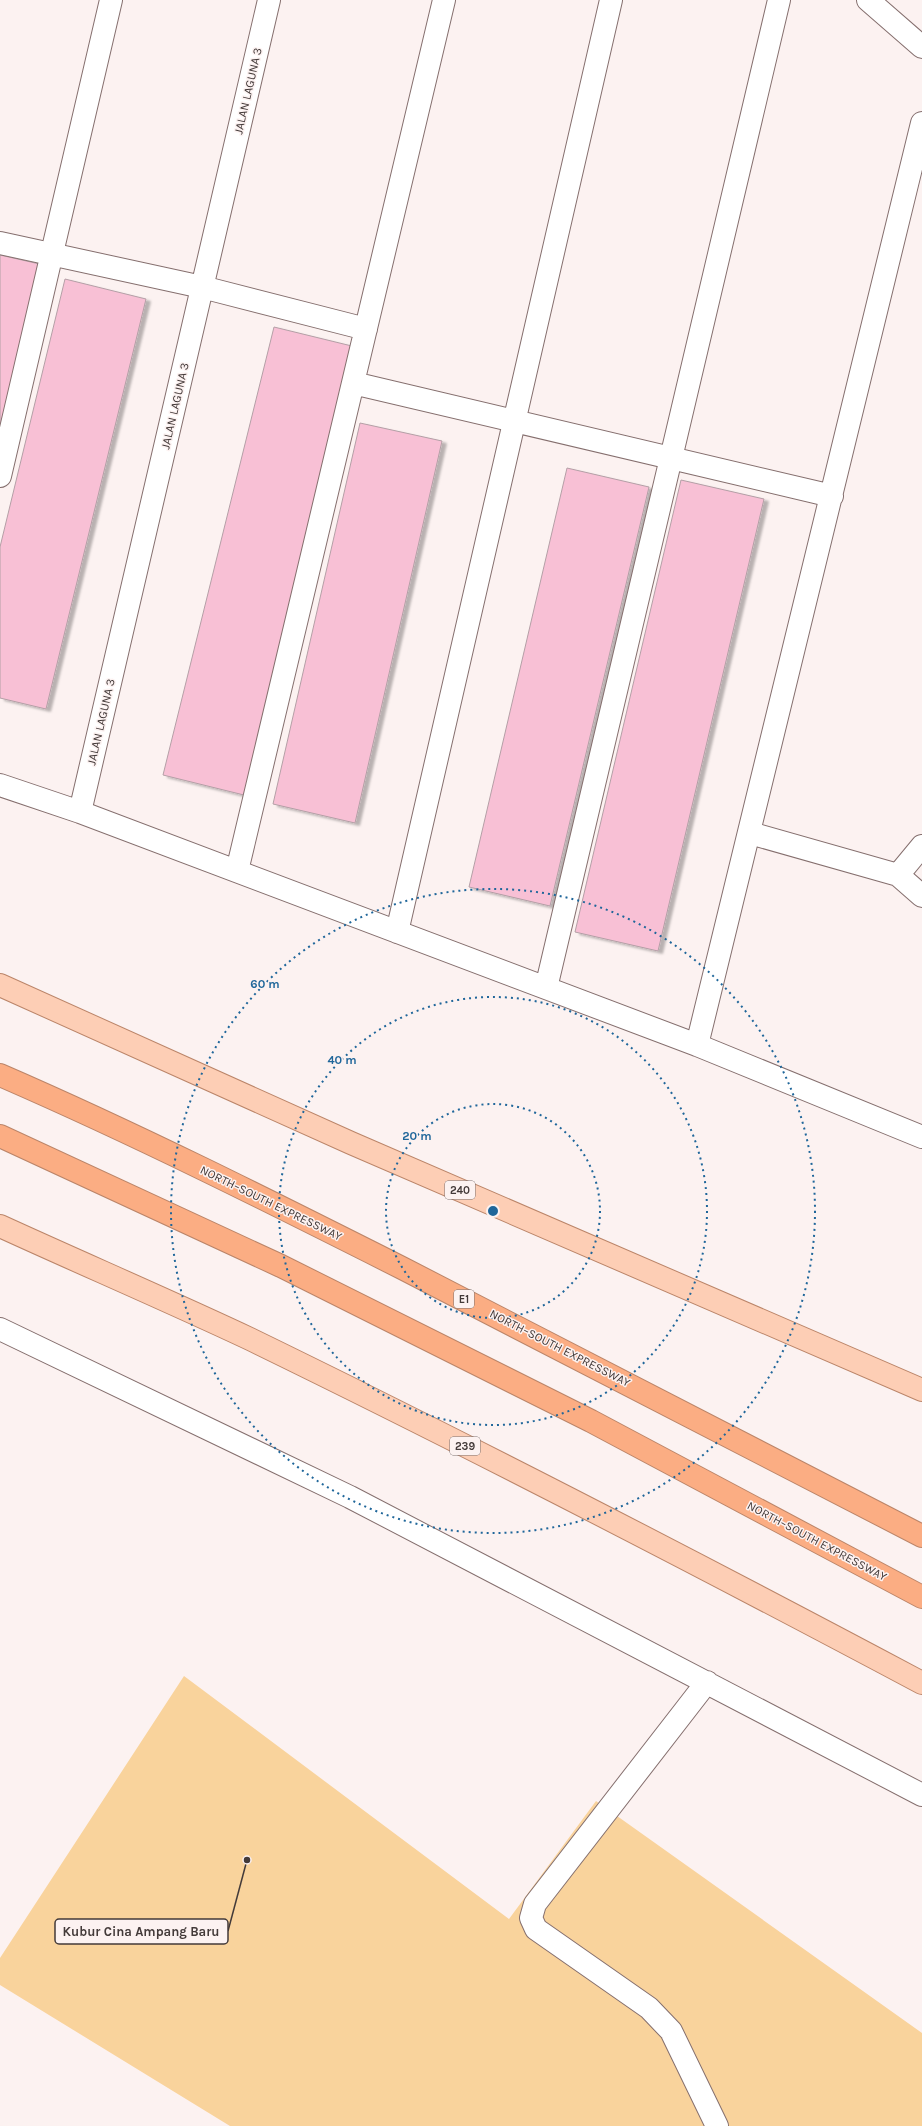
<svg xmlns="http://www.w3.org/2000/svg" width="922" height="2126" font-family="Karla,sans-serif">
  <defs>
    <filter id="shadow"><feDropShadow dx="4.5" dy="2.5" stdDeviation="1" flood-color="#0004"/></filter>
  </defs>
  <rect width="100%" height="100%" fill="#fcf2f1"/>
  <path fill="#f9d39c" d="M184 1676 509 1919 596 1801 922 2033V2126H230L0 1985V1958Z"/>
  <path fill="#f8c0d5" stroke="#b49fa6" filter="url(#shadow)" d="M0 255 44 265 0 456Z
    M65 279 146 299 46 709 0 698V547Z
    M274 327 360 348 248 796 163 775Z
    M360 423 442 441 355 823 273 804Z
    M567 468 649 487 550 906 469 887Z
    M681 480 764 499 658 951 575 932Z"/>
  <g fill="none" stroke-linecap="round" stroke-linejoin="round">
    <defs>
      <path id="minor" d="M868 0 922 47
        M0 243 202 287 366 329
        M353 383 832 496
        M0 476 111 0
        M0 785 80 812 697 1045 922 1137
        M80 812 269 0
        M750 833 898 875 922 896
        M237 871 444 0
        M898 875 922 846
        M397 932 611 0
        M546 988 779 0
        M697 1045 922 123
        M0 1329 350 1497 922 1795
        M707 1682 535 1904 531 1918 536 1929 649 2008 671 2031 717 2126"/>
      <path id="major" d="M0 985 351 1143 922 1390
        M0 1226C83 1264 167 1300 250 1339 476 1449 700 1565 922 1683"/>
      <path id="highway" d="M0 1075C136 1134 269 1201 402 1268 576 1356 749 1446 922 1536
        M0 1136 281 1266 591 1421 922 1597"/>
    </defs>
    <use href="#minor" stroke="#856f6e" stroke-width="24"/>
    <use href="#major" stroke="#bb8569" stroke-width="24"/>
    <use href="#highway" stroke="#bb8569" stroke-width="24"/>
    <use href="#minor" stroke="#fff" stroke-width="22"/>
    <use href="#major" stroke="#fdceb5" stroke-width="22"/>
    <use href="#highway" stroke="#fbad83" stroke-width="22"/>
  </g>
  <g fill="none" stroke="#1f669a" stroke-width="2" stroke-dasharray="2 4">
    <circle cx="493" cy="1211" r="107"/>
    <circle cx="493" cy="1211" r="214"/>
    <circle cx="493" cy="1211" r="322"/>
  </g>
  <g text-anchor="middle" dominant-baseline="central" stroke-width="3" stroke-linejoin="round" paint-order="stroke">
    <g fill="#fcf2f1" stroke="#7a7170" stroke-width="1">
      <rect x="445" y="1181" width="30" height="18" rx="3"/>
      <rect x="454" y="1290" width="20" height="18" rx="3"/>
      <rect x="450" y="1437" width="30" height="18" rx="3"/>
    </g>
    <g font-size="11" font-weight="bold" fill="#433a39">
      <text x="460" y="1190">240</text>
      <text x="464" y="1299">E1</text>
      <text x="465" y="1446">239</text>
    </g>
    <g font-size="12" fill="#433a39" stroke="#fcf2f1">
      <text transform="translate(248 91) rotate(-77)">JALAN LAGUNA 3</text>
      <text transform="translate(175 406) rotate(-77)">JALAN LAGUNA 3</text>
      <text transform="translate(101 722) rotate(-77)">JALAN LAGUNA 3</text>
      <text transform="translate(271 1203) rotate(26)">NORTH–SOUTH EXPRESSWAY</text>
      <text transform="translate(560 1348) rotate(27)">NORTH–SOUTH EXPRESSWAY</text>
      <text transform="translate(817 1541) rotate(28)">NORTH–SOUTH EXPRESSWAY</text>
    </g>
  </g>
  <circle cx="493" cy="1211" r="6" fill="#1f669a" stroke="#fcf2f1" stroke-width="2"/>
  <g font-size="12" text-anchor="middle" font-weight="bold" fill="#1f669a" stroke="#fcf2f1" stroke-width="3" stroke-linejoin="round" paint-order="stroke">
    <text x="265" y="988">60 m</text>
    <text x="342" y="1064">40 m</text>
    <text x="417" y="1140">20 m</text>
  </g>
  <path fill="none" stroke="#433a39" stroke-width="1.5" d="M247 1860L228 1931"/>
  <circle fill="#433a39" stroke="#fcf2f1" stroke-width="1.5" cx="247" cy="1860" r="4"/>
  <rect fill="#fcf2f1" stroke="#433a39" stroke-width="1.5" x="55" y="1919" width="173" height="25" rx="4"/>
  <g font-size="13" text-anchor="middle" font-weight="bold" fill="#433a39">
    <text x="141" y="1936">Kubur Cina Ampang Baru</text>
  </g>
</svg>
